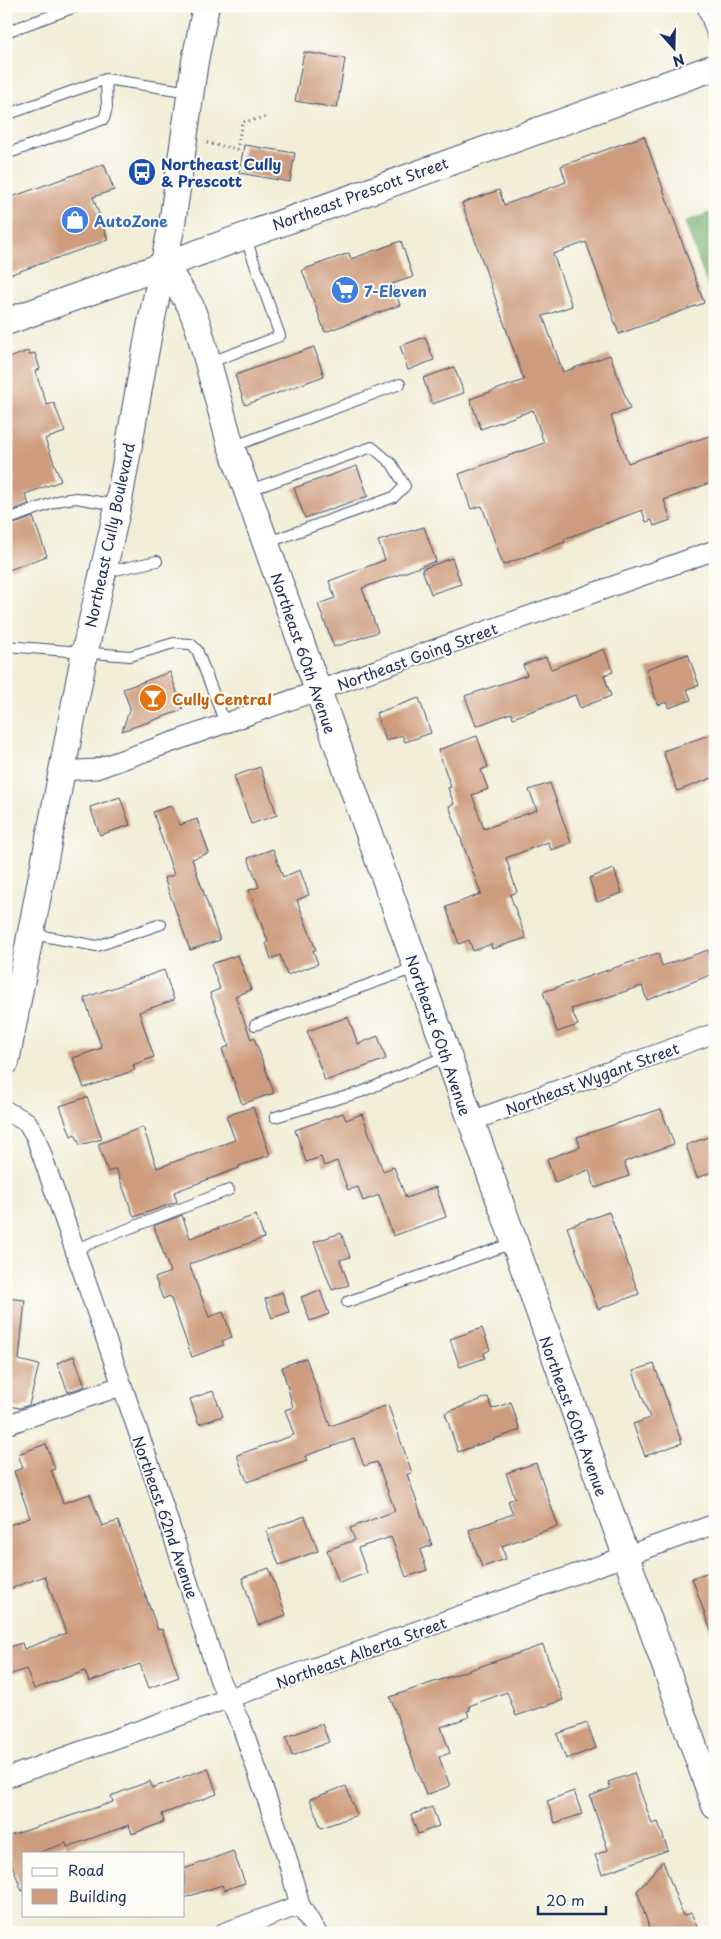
<svg xmlns="http://www.w3.org/2000/svg" width="721" height="1939" font-family="'Playpen Sans',sans-serif">
  <rect width="100%" height="100%" fill="#fdfcf7"/>
  <filter id="ink" filterUnits="userSpaceOnUse"><feTurbulence type="fractalNoise" baseFrequency=".02" numOctaves="2"/><feDisplacementMap in="SourceGraphic" scale="10" xChannelSelector="R" yChannelSelector="G"/><feConvolveMatrix kernelMatrix="1 2 1 2 8 2 1 2 1" color-interpolation-filters="sRGB"/></filter>
  <filter id="wash" filterUnits="userSpaceOnUse"><feTurbulence type="fractalNoise" baseFrequency=".0096" numOctaves="4" result="noise"/><feDisplacementMap in="SourceGraphic" scale="20" xChannelSelector="R" yChannelSelector="G"/><feGaussianBlur stdDeviation="1.12" result="paint"/><feColorMatrix in="noise" values="0 0 0 0 0 0 0 0 0 0 0 0 0 0 0 0 0 1.4 0 .05"/><feComposite in="paint" operator="in"/></filter>
  <g filter="url(#wash)">
    <rect width="100%" height="100%" fill="#f1edd6"/>
    <path fill="#72ae6e" stroke="#466e66" d="M715 211V305L685 222Z"/>
    <g id="blocks">
      <path fill="#cd9b7d" d="M304 52 345 59 337 108 295 101Z
        M644 136 704 303 619 334 586 242 553 254 572 306 543 316 563 372 610 355 630 409 611 416 628 463 715 434V481L664 500 671 520 654 526 652 520 646 522 642 510 564 539 565 542 503 565 482 506 471 509 459 474 544 443 533 410 481 429 470 399 524 380 462 203 499 190 504 205 566 182 561 166Z
        M244 145 295 153 290 182 239 173Z
        M104 164 114 190 93 197 108 240 6 276V199Z
        M401 241 413 277 392 284 400 305 325 332 302 270 349 253 351 259Z
        M425 337 434 360 408 370 400 346Z
        M314 347 324 376 245 405 235 375Z
        M28 351 29 355 35 353 40 369 35 371 47 405 54 403 65 432 45 439 61 481 25 494 29 504 6 513V359Z
        M454 367 464 393 432 404 423 378Z
        M357 466 368 496 305 518 294 488Z
        M33 517 47 556 6 571V527Z
        M424 527 436 561 362 588 378 632 334 647 318 604 335 598 329 581 385 560 378 541Z
        M452 558 461 584 431 594 422 569Z
        M604 649 613 672 604 675 611 696 580 708 575 695 513 718 511 713 476 726 465 696 527 675 523 665 546 657 551 669Z
        M688 654 699 685 687 689 691 700 669 708 667 702 658 705 646 669Z
        M170 672 183 710 122 731 130 708 123 689Z
        M419 698 431 733 405 742 402 735 386 741 376 713Z
        M715 733V777L677 791 663 751Z
        M477 736 488 767 481 770 488 789 472 795 484 829 537 810 529 790 550 783 571 843 551 850 548 842 506 858 517 892 510 895 526 938 492 949 491 944 473 951 469 940 459 944 446 907 481 894 449 806 454 804 448 788 451 787 438 750Z
        M260 767 277 815 251 824 234 776Z
        M120 797 130 825 100 835 90 807Z
        M171 806 180 825 197 819 209 853 192 859 220 940 190 950 164 878 174 875 153 812Z
        M273 849 283 877 300 870 309 895 297 900 316 950H313L318 964 287 975 280 955 271 959 266 943 268 942 249 890 259 887 248 858Z
        M614 869 622 893 597 902 589 878Z
        M708 950 715 973 647 1000 642 986 571 1009 578 1025 557 1032 543 992 658 953 662 966Z
        M238 955 251 990 235 996 251 1039 254 1037 274 1093 242 1104 222 1049 229 1046 210 993 220 989 211 964Z
        M164 970 174 1000 139 1012 154 1057 133 1065 135 1070 84 1088 73 1058 102 1048 84 998Z
        M348 1017 358 1044 378 1036 386 1059 325 1081 307 1031Z
        M87 1097 102 1139 80 1145 75 1134 71 1136 60 1106Z
        M253 1107 270 1155 239 1166V1168L174 1192 177 1202 134 1217 116 1169 108 1172 98 1144 143 1127 157 1168 235 1140 226 1116Z
        M661 1109 674 1144 624 1162 629 1176 595 1188 589 1170 555 1183 547 1159 580 1147 577 1137Z
        M343 1113 346 1120 362 1114 383 1171 394 1167 406 1198 436 1187 446 1217 393 1236 379 1195 363 1201 358 1187 348 1190 337 1161 324 1166 321 1157 306 1162 295 1130Z
        M711 1136 715 1147V1171L697 1178 686 1145Z
        M609 1212 639 1294 598 1309 567 1227Z
        M182 1215 190 1238 256 1215 264 1238 189 1264 209 1317 223 1312 232 1337 222 1341 224 1345 192 1357 170 1296 163 1299 155 1278 170 1272 154 1226Z
        M341 1233 350 1257 340 1260 349 1285 332 1290 314 1242Z
        M320 1290 329 1314 310 1321 301 1297Z
        M282 1292 289 1312 272 1318 265 1299Z
        M6 1298 25 1300 19 1360 39 1365 29 1405 20 1408 9 1406 10 1399 6 1398Z
        M482 1328 490 1350 484 1353 485 1358 460 1367 450 1339Z
        M74 1356 85 1386 68 1392 57 1363Z
        M306 1358 330 1426 388 1405 412 1473 407 1474 432 1545 420 1550 427 1570 406 1577 391 1537 358 1548 367 1573 339 1583 327 1550 355 1540 350 1528 395 1511 377 1462 364 1466 354 1439 305 1456 307 1461 247 1482 237 1455 294 1435 285 1410 293 1407 282 1367Z
        M654 1364 682 1443 645 1456 633 1424 650 1418 633 1371Z
        M213 1391 223 1416 199 1424 190 1399Z
        M488 1397 492 1409 511 1402 520 1430 458 1452 445 1413Z
        M46 1444 55 1469 51 1470 63 1503 90 1494 102 1526 118 1521 158 1630 162 1629 179 1677 149 1688 140 1664 89 1682 85 1671 34 1689 26 1669 6 1676V1648L22 1643 24 1649 66 1633 45 1576 6 1590V1526L30 1518 14 1471 23 1468 18 1454Z
        M536 1463 558 1526 502 1546 506 1559 482 1567 469 1530 513 1514 508 1501 515 1498 506 1473Z
        M305 1516 318 1551 279 1565 266 1530Z
        M269 1568 286 1615 258 1625 242 1578Z
        M709 1572 711 1578 715 1577V1634H712L692 1578Z
        M543 1645 563 1700 516 1716 507 1692 469 1706 470 1710 467 1711 469 1717 441 1727 450 1753 439 1757 450 1786 426 1795 390 1697Z
        M587 1723 596 1748 566 1759 557 1734Z
        M322 1724 329 1742 292 1756 286 1737Z
        M208 1768 217 1794 162 1814 164 1822 132 1834 129 1825 67 1847 66 1843 38 1853H24V1891H22L6 1849V1837L113 1802 111 1796 150 1781 152 1788Z
        M634 1773 652 1824 658 1822 668 1850 602 1874 595 1855 608 1850 590 1796 611 1788 608 1782Z
        M346 1786 357 1815 321 1828 310 1799Z
        M574 1791 582 1814 555 1823 547 1801Z
        M432 1807 439 1826 418 1834 411 1815Z
        M233 1851 245 1883 224 1890 222 1885 184 1898V1869Z
        M663 1861 683 1916 691 1913 700 1933H644L650 1930 637 1891Z"/>
    </g>
  </g>
  <g filter="url(#ink)">
    <use href="#blocks" fill-opacity="0" stroke="#3b4c70" stroke-width="1"/>
    <g fill="none" stroke-linecap="round" stroke-linejoin="round">
      <defs>
        <path id="lane" d="M702 6 715 42
          M6 32 78 6
          M6 115 106 79 190 92
          M6 154 104 119 107 108 106 79
          M208 363 280 336 245 236
          M232 447 400 384
          M247 491 372 447 392 464 405 486 394 497 266 543
          M6 520 61 500 76 498 117 505
          M106 572 157 561
          M6 646 130 656 174 643 191 644 197 650 225 723
          M32 934 97 946 161 924
          M255 1025 415 968
          M275 1117 361 1092 446 1056
          M73 1250 229 1190
          M347 1302 513 1243"/>
        <path id="street" d="M61 771 96 769 715 550
          M6 1111 27 1122 35 1135 156 1483 220 1681 241 1724 285 1851 300 1905 317 1933
          M469 1122 715 1033
          M6 1425 121 1386
          M6 1778 715 1524
          M223 1933 300 1905"/>
        <path id="secondary" d="M164 264 190 305 198 326 230 443 715 1806
          M6 322 715 67
          M6 1062 85 651 118 506 149 332 172 224 195 61 206 6"/>
      </defs>
      <use href="#lane" stroke="#3b4c70" stroke-width="12"/>
      <use href="#street" stroke="#3b4c70" stroke-width="21"/>
      <use href="#secondary" stroke="#3b4c70" stroke-width="28"/>
      <path stroke="#3b4c70" stroke-width="3" stroke-dasharray="1 4" stroke-linecap="butt" d="M207 143 237 149 242 122 268 117"/>
      <use href="#lane" stroke="#fff" stroke-width="10"/>
      <use href="#street" stroke="#fff" stroke-width="19"/>
      <use href="#secondary" stroke="#fff" stroke-width="26"/>
    </g>
  </g>
  <defs>
    <symbol id="bus-disc" viewBox="-11 -11 22 22"><circle r="9.5" fill="#1a4fb4" stroke="#fdfcf7"/><path d="M-5-6H5V4H4V6H2V4H-2V6H-4V4H-5ZM-3.5-4V0h7V-4ZM-3.5 1.2v1.5H-2V1.2ZM2 1.2v1.5H3.5V1.2Z" fill="#fff"/></symbol>
    <symbol id="shop-disc" viewBox="-11 -11 22 22"><circle r="9.5" fill="#3f7fe0" stroke="#fdfcf7"/><path d="M-5-2.5h2.3a2.7 3.5 0 0 1 5.4 0H5L5.5 6h-11ZM-1.5-2.5h3a1.5 2.3 0 0 0-3 0Z" fill="#fff"/></symbol>
    <symbol id="supermarket-disc" viewBox="-11 -11 22 22"><circle r="9.5" fill="#3f7fe0" stroke="#fdfcf7"/><path d="M-6-5.5h2.5l.6 2H6L4.5 2H-2.5L-4.4-4H-6ZM-1.5 3.2a1.3 1.3 0 1 0 .1 0ZM3 3.2a1.3 1.3 0 1 0 .1 0Z" fill="#fff"/></symbol>
    <symbol id="bar-disc" viewBox="-11 -11 22 22"><circle r="9.5" fill="#e8710a" stroke="#fdfcf7"/><path d="M-6-5H6L.8 .8V4.5H3.5V6h-7V4.5H-.8V.8Z" fill="#fff"/></symbol>
  </defs>
  <g fill-rule="evenodd">
    <use href="#bus-disc" x="126" y="156" width="32" height="32"/>
    <use href="#shop-disc" x="59" y="204" width="32" height="32"/>
    <use href="#supermarket-disc" x="329" y="274" width="32" height="32"/>
    <use href="#bar-disc" x="137" y="682" width="32" height="32"/>
  </g>
  <g text-anchor="middle" dominant-baseline="central" stroke-width="4" stroke-linejoin="round" paint-order="stroke">
    <g font-size="15" font-weight="bold" fill="#164399" stroke="#fdfcf7" text-anchor="start">
      <text x="161" y="163">Northeast Cully<tspan x="161" dy="17">&amp; Prescott</tspan></text>
    </g>
    <g font-size="15" fill="#1b2f5e" stroke="#fdfcf7">
      <text transform="translate(360 193) rotate(-20)">Northeast Prescott Street</text>
      <text transform="translate(109 535) rotate(-78)">Northeast Cully Boulevard</text>
      <text transform="translate(304 653) rotate(71)">Northeast 60th Avenue</text>
      <text transform="translate(417 656) rotate(-20)">Northeast Going Street</text>
      <text transform="translate(439 1035) rotate(71)">Northeast 60th Avenue</text>
      <text transform="translate(592 1078) rotate(-20)">Northeast Wygant Street</text>
      <text transform="translate(574 1416) rotate(70)">Northeast 60th Avenue</text>
      <text transform="translate(166 1517) rotate(71)">Northeast 62nd Avenue</text>
      <text transform="translate(361 1652) rotate(-20)">Northeast Alberta Street</text>
    </g>
    <g font-size="15" font-weight="bold" fill="#366cbe" stroke="#fdfcf7" text-anchor="start">
      <text x="94" y="220">AutoZone</text>
      <text x="364" y="290">7-Eleven</text>
    </g>
    <g font-size="15" font-weight="bold" fill="#c56008" stroke="#fdfcf7" text-anchor="start">
      <text x="172" y="698">Cully Central</text>
    </g>
  </g>
  <rect width="721" height="1939" fill="none" stroke="#fdfcf7" stroke-width="25"/>
  <rect x="22" y="1852" width="162" height="65" fill="#fdfcf7" stroke="#a3aaba"/>
  <rect x="32" y="1868" width="25" height="8" fill="#ffffff" stroke="#a3aaba"/>
  <text x="68" y="1876" font-size="15" fill="#1b2f5e">Road</text>
  <rect x="32" y="1889" width="25" height="15" fill="#cd9b7d" stroke="#a3aaba"/>
  <text x="68" y="1902" font-size="15" fill="#1b2f5e">Building</text>
  <g transform="translate(674 48) rotate(160)" stroke="#fdfcf7" stroke-width="4" paint-order="stroke">
  <path d="M0-4L9 19L0 12L-9 19Z" fill="#1b2f5e"/>
  <text y="-8" font-size="14" font-weight="bold" text-anchor="middle" fill="#1b2f5e">N</text>
  </g>
  <path d="M538 1906v8h68v-8" fill="none" stroke="#1b2f5e" stroke-width="2.5"/>
  <text x="546" y="1906" font-size="15" fill="#1b2f5e" stroke="#fdfcf7" stroke-width="4" paint-order="stroke">20 m</text>
</svg>
